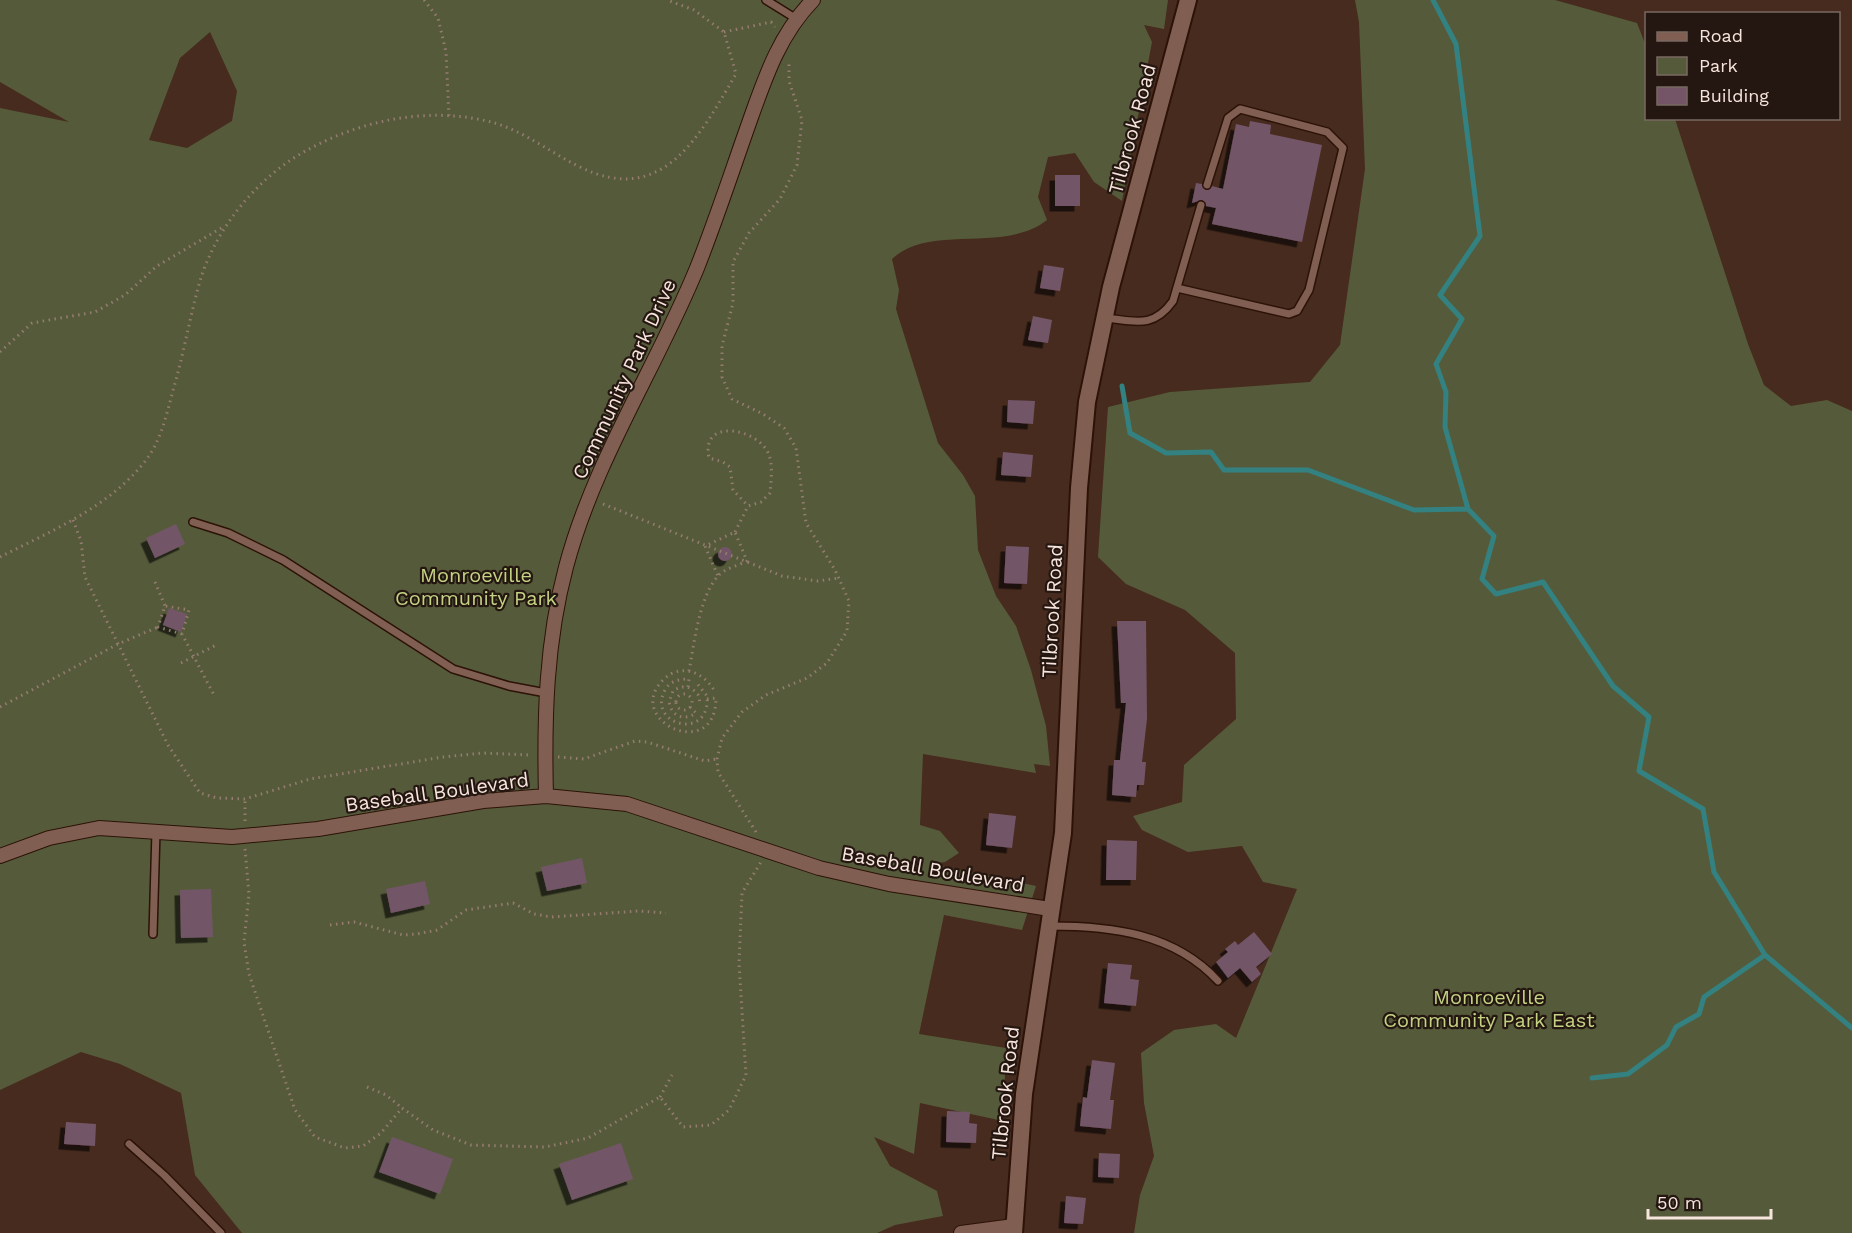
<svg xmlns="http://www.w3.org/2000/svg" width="1852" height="1233" font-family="'Work Sans',sans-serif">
  <defs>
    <filter id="shadow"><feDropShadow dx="-5.5" dy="5.5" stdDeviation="0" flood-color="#0009"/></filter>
  </defs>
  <rect width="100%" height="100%" fill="#472b1e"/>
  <path fill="#555b3a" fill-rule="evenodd" d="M0 0H1168L1164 29 1144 25 1152 42 1122 201 1094 182 1075 153 1048 157 1038 197 1047 220C1004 254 929 223 892 259L899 290 896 309 938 443 963 475 975 496 978 550 996 596 1016 626 1031 670 1046 726 1050 766 1034 764 1036 773 923 754 920 825 940 831 959 853 945 862 931 864 1036 886 1022 930 944 915 919 1034 1006 1048 1003 1121 920 1103 914 1154 874 1137 890 1166 937 1191 943 1216 895 1225 877 1233H242L195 1175 181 1093 120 1064 81 1052 0 1090V108L69 122 0 82ZM210 32 237 91 232 121 187 148 149 140 180 58Z
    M1355 0H1555L1637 23 1646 46V118L1675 119 1748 344 1764 385 1791 406 1827 400 1852 411V1233H1134L1140 1195 1154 1156 1144 1103 1141 1053 1174 1030 1216 1024 1236 1038 1297 889 1263 882 1242 846 1188 852 1142 830 1133 816 1182 802 1184 765 1236 719 1235 653 1185 610 1126 584 1098 557 1108 407 1170 392 1310 382 1340 345 1365 169 1359 22Z"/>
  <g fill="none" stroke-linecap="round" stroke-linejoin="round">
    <path stroke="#348181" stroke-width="5" d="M1433 0 1456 44 1480 236 1440 295 1462 319 1436 364 1446 392 1445 427 1468 509 1494 536 1482 579 1496 594 1543 582 1613 686 1649 717 1639 771 1703 809 1714 872 1765 955 1852 1028
      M1122 386 1130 433 1166 453 1211 452 1224 470H1308L1414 510 1468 509
      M1592 1078 1628 1074 1667 1045 1676 1027 1699 1014 1704 997 1765 955"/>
  </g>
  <path fill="#735567" filter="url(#shadow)" d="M1250 121 1271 125 1270 134 1322 145 1302 242 1212 224 1216 208 1206 206 1202 200 1192 203 1196 183 1202 184 1206 190 1212 186 1223 189 1236 124 1249 127Z
    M1055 175H1080V206H1055Z
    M1044 265 1064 268 1060 291 1040 288Z
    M1033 316 1052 320 1048 343 1028 340Z
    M1008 400 1035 401 1033 424 1007 422Z
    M1003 452 1033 455 1031 477 1001 475Z
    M176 524 185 544 155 558 146 538Z
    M1006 546 1029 547 1027 584 1004 583Z
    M718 554a7 7 0 1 1 14 0a7 7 0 1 1-14 0Z
    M169 608 187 614 181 632 163 625Z
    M1117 621H1146L1147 719 1142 762H1146L1144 785H1137L1136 797 1112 795 1114 760H1120L1126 703H1121Z
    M989 813 1016 816 1012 848 986 845Z
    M1107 840 1137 841 1136 880H1106Z
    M582 858 587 883 547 891 541 867Z
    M425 881 430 904 391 913 386 889Z
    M211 889 213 937 181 938 180 890Z
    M1254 932 1272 954 1256 967 1261 974 1252 982 1240 968 1228 978 1216 962 1228 952 1225 949 1235 941 1238 945Z
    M1108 963 1132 965 1130 979 1139 980 1136 1006 1104 1003Z
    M1092 1060 1115 1063 1110 1100H1114L1111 1129 1080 1126 1083 1097 1087 1098Z
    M947 1111 970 1112 969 1123 977 1124 976 1143 946 1142Z
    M66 1122 96 1124 95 1146 64 1144Z
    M392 1137 453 1159 440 1194 379 1172Z
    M621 1143 633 1179 572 1200 559 1164Z
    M1099 1153 1120 1154 1119 1178 1098 1177Z
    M1066 1196 1086 1198 1083 1224 1064 1223Z"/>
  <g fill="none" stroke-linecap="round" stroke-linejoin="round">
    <defs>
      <path id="service" d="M766 0 795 18
        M1177 288 1289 314 1297 311 1309 290 1343 148 1327 132 1240 109 1228 118 1207 185
        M1105 318C1135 321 1153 329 1173 301L1201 205
        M193 522 228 533 283 560 453 669 509 686 546 693
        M1050 926C1111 926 1174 933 1218 981
        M153 934 156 831
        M129 1144 164 1175 221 1233"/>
      <path id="minor" d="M546 796C544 718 546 642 566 567 594 461 656 368 697 268 716 220 732 171 749 123 765 78 779 35 813 0
        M0 856 49 838 99 828 232 837 318 829 483 801 546 796 627 804 819 868 889 884 1050 909
        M961 1233 1014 1226"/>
      <path id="tertiary" d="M1014 1233 1024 1094 1063 833 1079 488 1087 402 1111 287 1188 0"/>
    </defs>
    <use href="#service" stroke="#2c1207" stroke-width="10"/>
    <use href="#minor" stroke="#2c1207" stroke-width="16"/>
    <use href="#tertiary" stroke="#2c1207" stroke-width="20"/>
    <path stroke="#947c71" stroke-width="3" stroke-dasharray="1.5 4.5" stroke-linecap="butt" d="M424 0 438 18 446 52 449 117
      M724 32 771 22 775 27
      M0 352 32 323 95 312 125 295 157 266 223 227
      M603 504 782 576 818 581 839 578
      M73 520 81 541 85 577 168 745 200 793 217 798 245 799 310 779 443 757 483 753 530 755
      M735 532 748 506 761 502 770 493C771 481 773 466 769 455 760 429 700 416 709 458L723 462 730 467 733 490 748 506
      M0 557C51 531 110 507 146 460 162 439 167 412 174 387 184 352 190 316 200 281 216 227 260 174 311 148 364 120 427 107 487 121 522 129 549 152 580 167 663 208 700 135 736 74L724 32 694 10 667 0
      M155 582 165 606
      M182 634 158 627 165 606 189 610 182 634 215 697
      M181 663 218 644
      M689 671C694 645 699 597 718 576 724 569 739 565 747 561L735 532 705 546 718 576
      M688 687 689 679C679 679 670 681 665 690 646 725 711 742 707 696L696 682
      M676 702a8 8 0 1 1 16 0a8 8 0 1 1-16 0Z
      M707 699 716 698C716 764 621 720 664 679 681 663 703 672 714 690
      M0 707 118 644 158 627
      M690 707 696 713C684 721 672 717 669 702L673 691C683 684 692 686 699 696L700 705
      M558 757 584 759 635 741 647 742 705 761 716 759
      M245 821V799
      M756 832 718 772 717 759 722 738 742 712 766 695 807 678 827 663 847 631 849 601 835 570 806 523 796 448 784 428 763 414 732 399 722 377V346L733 303V262L749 233 780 199 797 165 802 120 789 81V63
      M245 849 249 894 244 942 249 974 295 1110 315 1137 345 1148 363 1146 381 1133 402 1108 433 1130 471 1145 545 1147 588 1138 660 1097 683 1127 711 1125 729 1110 746 1075 739 963 742 893 761 862
      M330 925 354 922 403 935 417 934 437 930 466 910 513 903 534 914 551 917 639 911 666 913
      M367 1087 386 1095 402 1108
      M660 1097 672 1075"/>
    <use href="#service" stroke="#805f52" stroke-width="7"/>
    <use href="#minor" stroke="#805f52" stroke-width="14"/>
    <use href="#tertiary" stroke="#805f52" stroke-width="16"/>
  </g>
  <g text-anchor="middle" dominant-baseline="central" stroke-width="4.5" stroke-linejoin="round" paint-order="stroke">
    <g font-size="20" fill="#f7e4dc" stroke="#241711">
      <text transform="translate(1132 129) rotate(-75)">Tilbrook Road</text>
      <text transform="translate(624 379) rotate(-65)">Community Park Drive</text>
      <text transform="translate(1052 611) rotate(-87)">Tilbrook Road</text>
      <text transform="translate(437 792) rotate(-8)">Baseball Boulevard</text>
      <text transform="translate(933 869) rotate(10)">Baseball Boulevard</text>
      <text transform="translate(1005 1093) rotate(-84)">Tilbrook Road</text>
    </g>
    <g font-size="20" fill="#c4d383" stroke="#241711">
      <text x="476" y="575">Monroeville<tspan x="476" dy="23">Community Park</tspan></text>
      <text x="1489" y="997">Monroeville<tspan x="1489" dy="23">Community Park East</tspan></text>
    </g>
  </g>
  <rect x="1645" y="12" width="195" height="108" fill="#241711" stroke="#786962" stroke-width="1.5"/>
  <rect x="1657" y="32" width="30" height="9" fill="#805f52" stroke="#786962" stroke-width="1.5"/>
  <text x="1699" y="42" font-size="18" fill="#f7e4dc">Road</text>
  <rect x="1657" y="57" width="30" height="18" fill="#555b3a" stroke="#786962" stroke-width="1.5"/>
  <text x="1699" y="72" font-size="18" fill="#f7e4dc">Park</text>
  <rect x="1657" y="87" width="30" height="18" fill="#735567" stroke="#786962" stroke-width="1.5"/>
  <text x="1699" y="102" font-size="18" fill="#f7e4dc">Building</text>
  <path d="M1648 1209v9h123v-9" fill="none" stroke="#f7e4dc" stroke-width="3"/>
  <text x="1657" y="1209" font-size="18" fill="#f7e4dc" stroke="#241711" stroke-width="4.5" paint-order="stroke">50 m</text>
</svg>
